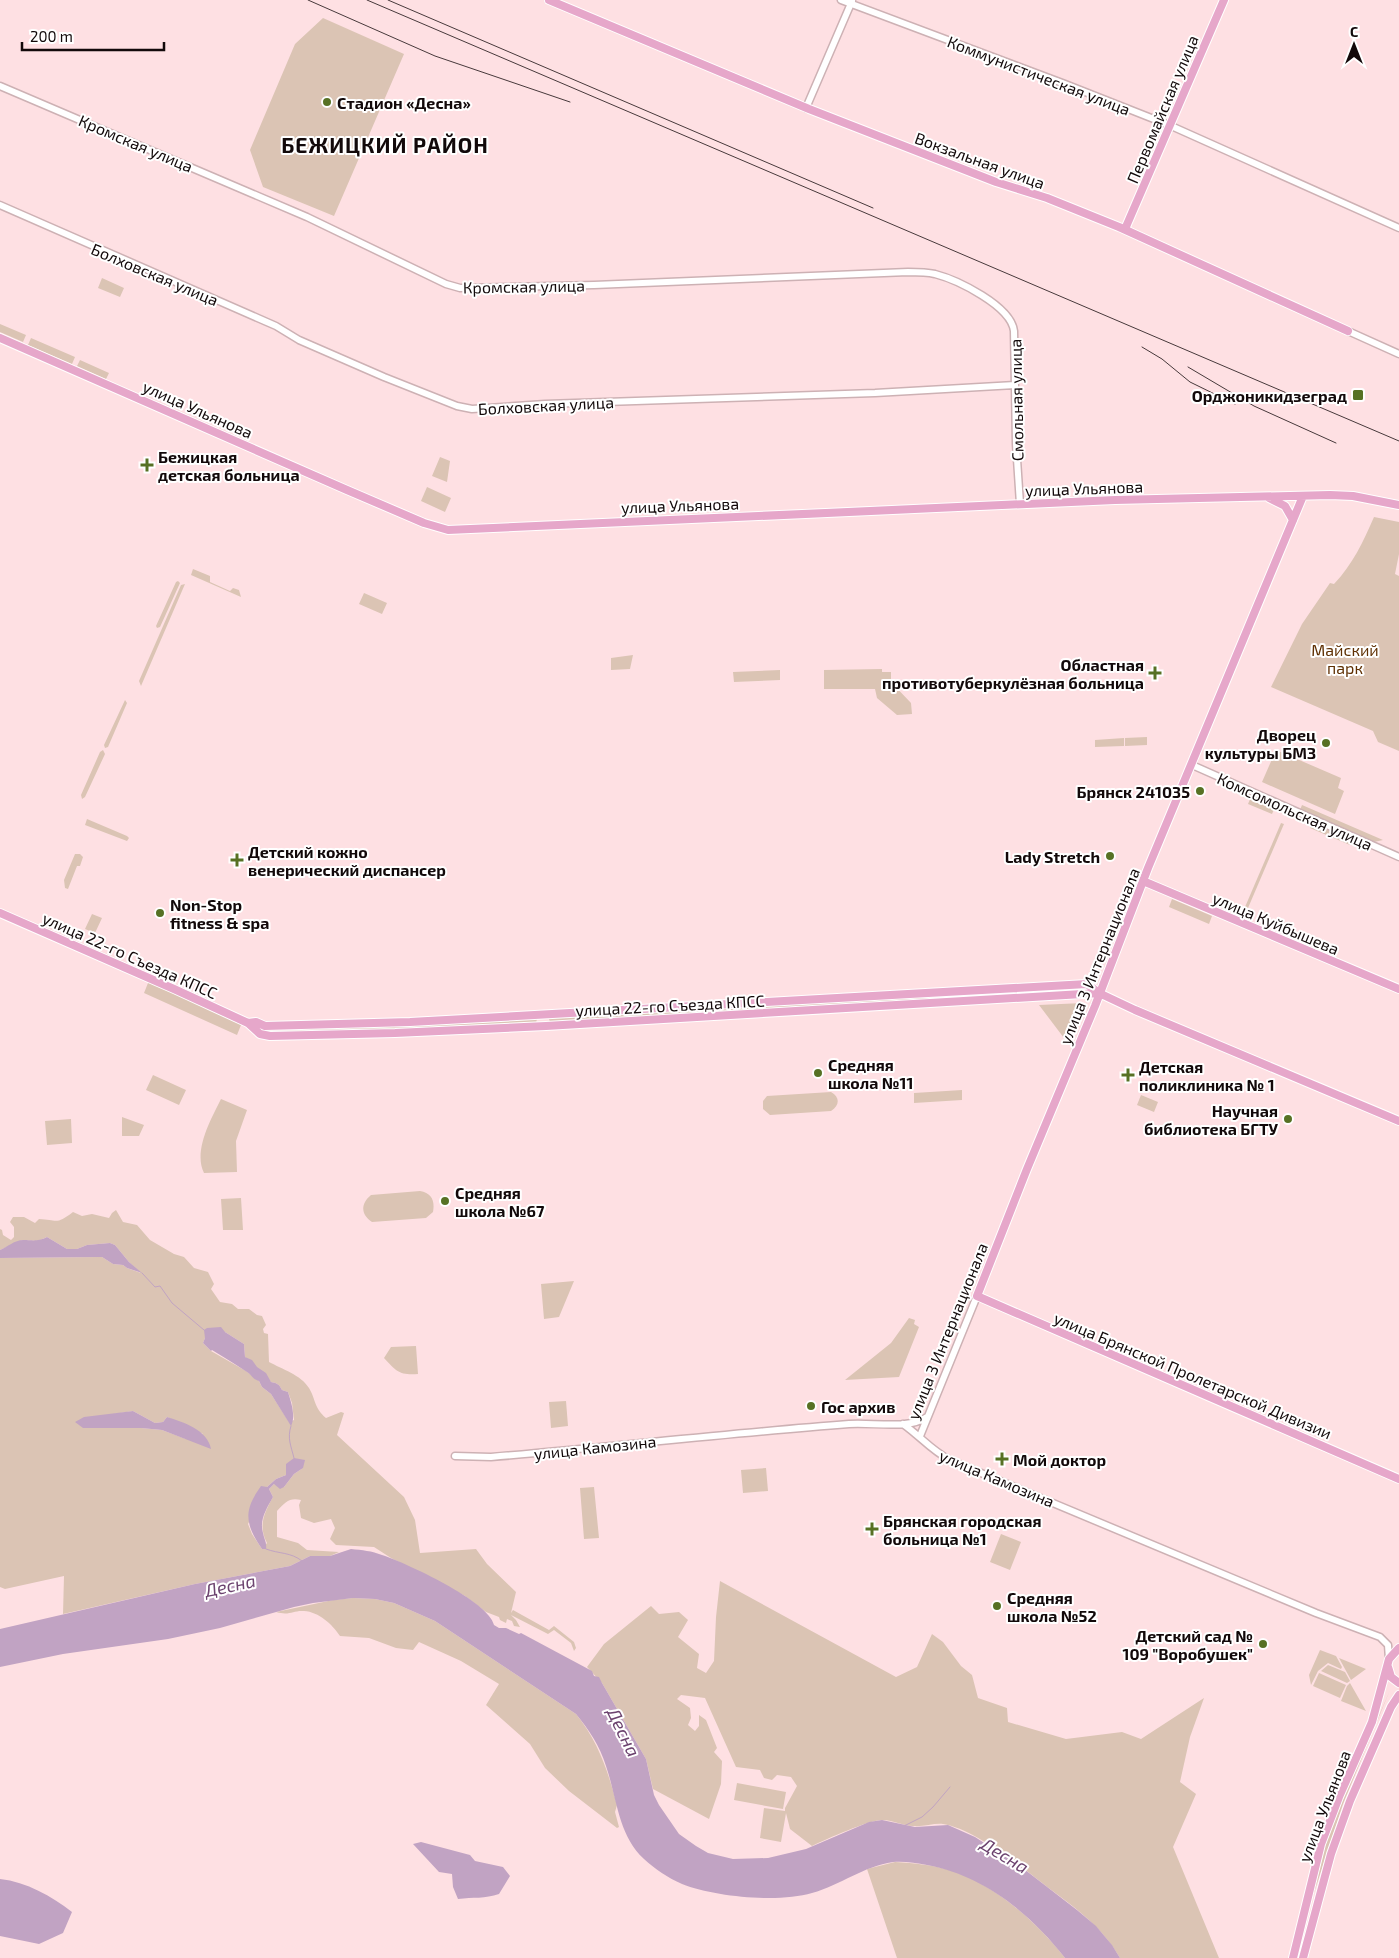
<svg xmlns="http://www.w3.org/2000/svg" width="1399" height="1958" font-family="'Exo 2',sans-serif">
  <rect width="100%" height="100%" fill="#fee0e3"/>
  <path fill="#dbc4b4" fill-rule="evenodd" d="M323 18 404 54 334 216 263 187 250 150 295 44Z
    M102 278 124 288 120 297 98 288Z
    M0 324 26 335 23 342 0 332Z
    M31 338 75 357 72 364 28 345Z
    M80 360 109 373 106 379 77 366Z
    M440 457 450 461 447 482 432 476Z
    M427 487 451 498 445 512 421 501Z
    M1374 517 1399 522V554L1395 574 1399 576V751L1378 742 1373 731 1271 687 1302 624 1330 583 1334 584C1353 564 1363 542 1374 517Z
    M193 569 210 576V582L230 591 233 588 239 590 241 597 191 575Z
    M178 581 180 583 160 627 157 628 156 626 176 582Z
    M185 584 141 686 139 681 181 585Z
    M364 593 387 603 382 614 359 604Z
    M633 655 630 669 611 670V658Z
    M882 669V672H891V682L911 703 912 714 897 715 877 698 875 689H824V670Z
    M780 670V680L734 682 733 672Z
    M125 700 127 703 108 747 105 748 104 745Z
    M1147 737V745L1125 746V738Z
    M1124 738V746L1095 747V740Z
    M103 750 105 754 85 797 82 799 81 795 100 752Z
    M1276 750 1341 778 1338 788 1344 791 1335 814 1262 782Z
    M1251 797 1275 807 1272 814 1248 804Z
    M1302 805 1383 840 1374 842 1300 810Z
    M87 819 127 836 129 838 127 841 85 825Z
    M1281 823 1284 824 1248 908 1245 907Z
    M1313 823 1352 840 1350 845 1310 828Z
    M75 854H80L83 857 80 866H77L68 889 65 888 64 880Z
    M1172 899 1212 916 1209 924 1169 907Z
    M92 914 102 918 95 933 85 929Z
    M150 978 243 1020 237 1035 144 993Z
    M1085 987 1088 990 965 996 966 994Z
    M952 995V999L551 1022 549 1020 550 1017Z
    M1083 1003 1067 1042 1039 1005Z
    M536 1018 537 1019 536 1023 405 1030 264 1032 253 1025Z
    M153 1075 186 1090 179 1105 146 1090Z
    M962 1090V1100L914 1103V1093Z
    M831 1092C840 1097 840 1105 831 1111L770 1115 763 1109V1101L767 1096Z
    M1141 1095 1158 1102 1154 1112 1137 1105Z
    M221 1099 247 1110 236 1141 237 1172 204 1173C193 1151 211 1119 221 1099Z
    M122 1117 144 1125 139 1136H122Z
    M71 1119 72 1143 47 1145 45 1121Z
    M420 1191C432 1193 435 1201 433 1212L426 1218 372 1222C361 1215 360 1204 371 1195Z
    M241 1198 243 1230H223L221 1199Z
    M116 1210 123 1222 137 1225 150 1240 174 1254 184 1257 194 1268 208 1272 214 1284 211 1289 220 1302 232 1304 238 1309H249L257 1315 262 1316 266 1325 263 1329 264 1333 268 1334 269 1362C282 1369 301 1375 309 1388 316 1400 314 1408 326 1418L341 1412 344 1413 337 1435 404 1497 415 1520 420 1553 476 1549 487 1564 516 1592 511 1613 513 1610 549 1630 554 1626 574 1642 576 1648 574 1651 571 1643 554 1630 548 1634 511 1615 516 1620 520 1627 514 1626 512 1621 507 1619 506 1623 500 1620 499 1617 486 1612 465 1596 391 1558 374 1547 336 1545 330 1539 335 1528 331 1519 314 1523 301 1518 299 1505 301 1500C290 1497 285 1502 277 1511V1537L298 1543 307 1550 339 1552 330 1556H310L290 1566 195 1584 63 1614 64 1576 5 1589 0 1587V1258L102 1257 113 1264 123 1265 127 1268 141 1273 129 1262 115 1245 110 1243 87 1245 77 1249H67L47 1237 38 1241 22 1240 0 1250V1229L2 1230 3 1235 11 1240 14 1237V1227L10 1222 13 1217H24L35 1223 39 1219C58 1220 56 1225 73 1212L82 1216 92 1214 109 1218 112 1213ZM225 1332 244 1344 245 1357 271 1382C277 1383 279 1384 282 1390L288 1392 292 1403 294 1420 289 1422 271 1394 262 1387 259 1381 246 1371 211 1351 203 1343 205 1338ZM133 1411 155 1423 163 1422 167 1417 203 1434 186 1439 162 1430 141 1428 114 1414ZM303 1468 294 1474 284 1487 274 1484 269 1489 273 1497C264 1513 258 1526 267 1543L262 1549 252 1534 248 1524 267 1487 276 1479Z
    M574 1281 559 1317 544 1319 541 1284Z
    M909 1318 915 1320 914 1324 919 1327 899 1377 845 1380 891 1343Z
    M416 1346 418 1374C399 1375 397 1372 384 1358L391 1347Z
    M566 1401 568 1426 551 1428 549 1402Z
    M766 1468 768 1491 743 1493 741 1470Z
    M594 1487 599 1538 584 1539 580 1488Z
    M1001 1534 1021 1542 1010 1570 990 1562Z
    M720 1581 896 1677 917 1667 932 1634 943 1642 961 1666 972 1675 978 1698 1007 1708 1008 1722 1066 1739 1122 1732 1141 1739 1204 1698 1190 1737 1180 1782 1196 1794 1173 1847 1219 1958H1120C1103 1928 1077 1909 1050 1889 1026 1870 973 1828 943 1824 934 1823 923 1827 913 1826 903 1826 893 1820 883 1820 868 1820 827 1839 812 1846L790 1829 786 1813 781 1842 760 1838 764 1808 785 1811V1808L797 1786 791 1777 777 1775 772 1780 764 1778 760 1770 736 1767 705 1698 681 1695 677 1699 690 1708 691 1718 688 1725 695 1731 699 1726V1715L706 1720 717 1748 714 1752 722 1761 721 1784 709 1819 653 1789 646 1759 602 1683 587 1667 604 1644 651 1606 659 1614 679 1612 688 1620 678 1637 699 1654 697 1668 706 1673 714 1661 716 1617Z
    M353 1598 375 1599 394 1603 435 1621 576 1714C598 1741 608 1771 617 1805L615 1812 619 1827 617 1828 569 1791 545 1768 530 1744 486 1705 499 1684 461 1661 419 1642 413 1650 396 1648 369 1638 340 1636C332 1624 319 1612 304 1611 293 1610 290 1616 276 1612L333 1600Z
    M1320 1650 1336 1656 1342 1667 1341 1669 1328 1663 1318 1671 1311 1685 1309 1675Z
    M1339 1658 1366 1669 1351 1680Z
    M1328 1665 1345 1672 1350 1681 1347 1683 1321 1671Z
    M1319 1673 1346 1685 1340 1698 1313 1686Z
    M1350 1683 1366 1711 1341 1701 1347 1686Z
    M1390 1690 1343 1804 1310 1905 1321 1858 1334 1820Z
    M737 1783 786 1792 783 1809 734 1800Z
    M895 1862C914 1863 934 1865 953 1871 995 1885 1038 1923 1065 1958H897L867 1869Z"/>
  <path fill="#c1a3c3" d="M47 1237 67 1249H77L87 1245 110 1243 115 1245 129 1262 142 1273 127 1268 123 1265 113 1264 102 1257 0 1258V1250C7 1247 15 1240 23 1240 33 1240 37 1242 47 1237Z
    M221 1327 225 1332 244 1344 245 1357 252 1360 257 1367 266 1373 271 1382C277 1383 279 1384 282 1390L288 1392C291 1402 296 1416 291 1426L271 1394 262 1387 259 1381C252 1379 252 1375 247 1372 236 1365 224 1357 212 1350L211 1351 203 1343 205 1338 204 1330 207 1328Z
    M133 1411 155 1423 163 1422 167 1417C183 1422 208 1430 211 1449L162 1430 141 1428H83L75 1422 84 1417Z
    M294 1458 305 1460 303 1468 294 1474 284 1487 280 1489 274 1484 269 1489 273 1497C267 1508 259 1520 263 1533 264 1539 267 1542 266 1549H262C245 1524 243 1511 261 1486L267 1487 276 1479 286 1475V1464Z
    M351 1549C362 1550 372 1551 382 1555 406 1563 489 1601 494 1625L499 1628H506L519 1634 521 1633 592 1671 594 1676 599 1677 602 1683 646 1759 654 1795 659 1805 679 1834 696 1846 708 1853 733 1859 768 1858 806 1849 869 1822 882 1820 915 1827 948 1825 975 1837 1020 1866 1077 1910 1096 1926 1112 1945 1120 1958H1065C1031 1914 983 1875 927 1865 916 1863 904 1861 893 1862 864 1866 841 1885 812 1893 778 1903 715 1897 682 1884 668 1878 655 1869 644 1859 618 1835 617 1798 606 1766 600 1746 589 1730 576 1714L435 1621 394 1603 375 1599 353 1598 313 1603 294 1607 220 1628 168 1639 63 1654 0 1667V1629L195 1584 290 1566 310 1556H330Z
    M421 1842 470 1855 475 1861 503 1867 510 1876 499 1894C485 1899 473 1897 458 1899L453 1887 452 1874 439 1872 413 1844Z
    M0 1879C27 1882 51 1896 72 1912L63 1933 39 1944 0 1936Z"/>
  <g fill="none" stroke-linecap="round" stroke-linejoin="round">
    <path stroke="#c1a3c3" stroke-width="1" d="M142 1273 155 1287 160 1286 172 1303 204 1330
      M291 1426C287 1438 291 1446 294 1458
      M266 1549C279 1554 291 1552 302 1561
      M904 1826 922 1817 933 1807 950 1787"/>
    <defs>
      <path id="minor" d="M841 0 1065 84 1169 125 1399 228
        M0 86 307 217 446 284 460 288 594 285 908 272C917 272 926 272 935 274 958 280 1011 306 1014 331L1016 444 1020 504
        M806 108 852 1
        M0 205 276 326 299 340 384 377 457 406 472 409 545 404 875 393 1015 385
        M1348 331 1399 354
        M1192 765 1399 857
        M903 1424C920 1436 932 1451 950 1460L1316 1613 1380 1637 1388 1645 1389 1659
        M920 1436 977 1296
        M455 1456 491 1457C610 1447 730 1433 849 1424 872 1422 908 1430 927 1417"/>
      <path id="major" d="M549 0 809 109 996 182 1047 198 1119 227 1348 331
        M1125 229 1224 0
        M0 338 347 490 424 523 448 530 1115 500 1330 495 1353 496 1399 505
        M1303 496 1148 868 1095 1006 1027 1169 977 1296 1399 1479
        M1269 498 1285 506 1293 520
        M1143 881 1399 989
        M0 913 174 989 248 1023 260 1034 270 1036 395 1033 546 1026 1099 993
        M248 1023 256 1022 265 1026 410 1022 1087 984 1099 993 1135 1010 1399 1121
        M1388 1667 1391 1677 1399 1683
        M1293 1958 1321 1844 1339 1797 1372 1722 1389 1659 1399 1648
        M1303 1958 1331 1854 1350 1801 1391 1707 1399 1695"/>
    </defs>
    <use href="#minor" stroke="#cdb1b4" stroke-width="9"/>
    <use href="#major" stroke="#fff" stroke-width="10"/>
    <use href="#minor" stroke="#fff" stroke-width="6"/>
    <use href="#major" stroke="#e6a7ca" stroke-width="8"/>
    <path stroke="#47393b" stroke-width="1" d="M308 0 435 56 570 102
      M367 0 1399 441
      M388 0 873 208
      M1142 347 1162 359 1190 382 1235 404
      M1188 367 1254 406 1336 443"/>
  </g>
  <g fill="#577124" stroke="#fff" stroke-width="2">
    <circle cx="327" cy="102" r="5"/>
    <rect x="1352" y="389" width="12" height="12" rx="2.5"/>
    <path d="M144.5 457.5h5v5h5v5h-5v5h-5v-5h-5v-5h5z"/>
    <path d="M1152.5 665.5h5v5h5v5h-5v5h-5v-5h-5v-5h5z"/>
    <circle cx="1326" cy="743" r="5"/>
    <circle cx="1200" cy="791" r="5"/>
    <circle cx="1110" cy="856" r="5"/>
    <path d="M234.5 852.5h5v5h5v5h-5v5h-5v-5h-5v-5h5z"/>
    <circle cx="160" cy="913" r="5"/>
    <circle cx="818" cy="1073" r="5"/>
    <path d="M1125.5 1067.5h5v5h5v5h-5v5h-5v-5h-5v-5h5z"/>
    <circle cx="1288" cy="1119" r="5"/>
    <circle cx="445" cy="1201" r="5"/>
    <circle cx="811" cy="1406" r="5"/>
    <path d="M999.5 1451.5h5v5h5v5h-5v5h-5v-5h-5v-5h5z"/>
    <path d="M869.5 1521.5h5v5h5v5h-5v5h-5v-5h-5v-5h5z"/>
    <circle cx="997" cy="1606" r="5"/>
    <circle cx="1263" cy="1644" r="5"/>
  </g>
  <g text-anchor="middle" dominant-baseline="central" stroke-width="4" stroke-linejoin="round" paint-order="stroke">
    <g font-size="16" fill="#12090a" stroke="#fff">
      <text transform="translate(1039 75) rotate(21)">Коммунистическая улица</text>
      <text transform="translate(1162 109) rotate(-67)">Первомайская улица</text>
      <text transform="translate(136 143) rotate(23)">Кромская улица</text>
      <text transform="translate(980 160) rotate(20)">Вокзальная улица</text>
      <text transform="translate(155 274) rotate(23)">Болховская улица</text>
      <text transform="translate(524 286) rotate(-1)">Кромская улица</text>
      <text transform="translate(1016 400) rotate(-91)">Смольная улица</text>
      <text transform="translate(546 405) rotate(-3)">Болховская улица</text>
      <text transform="translate(198 409) rotate(24)">улица Ульянова</text>
      <text transform="translate(1084 488) rotate(-2)">улица Ульянова</text>
      <text transform="translate(680 505) rotate(-2)">улица Ульянова</text>
      <text transform="translate(1295 811) rotate(24)">Комсомольская улица</text>
      <text transform="translate(1276 923) rotate(23)">улица Куйбышева</text>
      <text transform="translate(130 955) rotate(24)">улица 22-го Съезда КПСС</text>
      <text transform="translate(1099 956) rotate(-68)">улица 3 Интернационала</text>
      <text transform="translate(670 1005) rotate(-3)">улица 22-го Съезда КПСС</text>
      <text transform="translate(947 1331) rotate(-68)">улица 3 Интернационала</text>
      <text transform="translate(1193 1375) rotate(23)">улица Брянской Пролетарской Дивизии</text>
      <text transform="translate(595 1447) rotate(-6)">улица Камозина</text>
      <text transform="translate(997 1478) rotate(23)">улица Камозина</text>
      <text transform="translate(1324 1806) rotate(-69)">улица Ульянова</text>
    </g>
    <g font-size="16" font-weight="bold" fill="#12090a" stroke="#fff" text-anchor="start">
      <text x="337" y="102">Стадион «Десна»</text>
      <text x="1347" y="395" text-anchor="end">Орджоникидзеград</text>
      <text x="158" y="456">Бежицкая<tspan x="158" dy="18">детская больница</tspan></text>
      <text x="1144" y="664" text-anchor="end">Областная<tspan x="1144" dy="18">противотуберкулёзная больница</tspan></text>
      <text x="1316" y="734" text-anchor="end">Дворец<tspan x="1316" dy="18">культуры БМЗ</tspan></text>
      <text x="1190" y="791" text-anchor="end">Брянск 241035</text>
      <text x="248" y="851">Детский кожно<tspan x="248" dy="18">венерический диспансер</tspan></text>
      <text x="1100" y="856" text-anchor="end">Lady Stretch</text>
      <text x="170" y="904">Non-Stop<tspan x="170" dy="18">fitness &amp; spa</tspan></text>
      <text x="828" y="1064">Средняя<tspan x="828" dy="18">школа №11</tspan></text>
      <text x="1139" y="1066">Детская<tspan x="1139" dy="18">поликлиника № 1</tspan></text>
      <text x="1278" y="1110" text-anchor="end">Научная<tspan x="1278" dy="18">библиотека БГТУ</tspan></text>
      <text x="455" y="1192">Средняя<tspan x="455" dy="18">школа №67</tspan></text>
      <text x="821" y="1406">Гос архив</text>
      <text x="1013" y="1459">Мой доктор</text>
      <text x="883" y="1520">Брянская городская<tspan x="883" dy="18">больница №1</tspan></text>
      <text x="1007" y="1597">Средняя<tspan x="1007" dy="18">школа №52</tspan></text>
      <text x="1253" y="1635" text-anchor="end">Детский сад №<tspan x="1253" dy="18">109 "Воробушек"</tspan></text>
    </g>
    <g font-size="16" fill="#5f3003" stroke="#fff">
      <text x="1345" y="649">Майский<tspan x="1345" dy="18">парк</tspan></text>
    </g>
    <g font-size="18" font-style="italic" fill="#6c436f" stroke="#fff">
      <text transform="translate(230 1585) rotate(-12)">Десна</text>
      <text transform="translate(624 1732) rotate(64)">Десна</text>
      <text transform="translate(1005 1855) rotate(31)">Десна</text>
    </g>
    <g font-size="21" font-weight="bold" letter-spacing="1" fill="#12090a" stroke="#fff">
      <text x="385" y="144">БЕЖИЦКИЙ РАЙОН</text>
    </g>
  </g>
  <g transform="translate(1354 45)" stroke="#ffffff" stroke-width="4" paint-order="stroke">
  <path d="M0-4L9 19L0 12L-9 19Z" fill="#12090a"/>
  <text y="-8" font-size="14" font-weight="bold" text-anchor="middle" fill="#12090a">С</text>
  </g>
  <path d="M22 42v8h142v-8" fill="none" stroke="#12090a" stroke-width="2.5"/>
  <text x="30" y="42" font-size="15" fill="#12090a" stroke="#ffffff" stroke-width="4" paint-order="stroke">200 m</text>
</svg>
